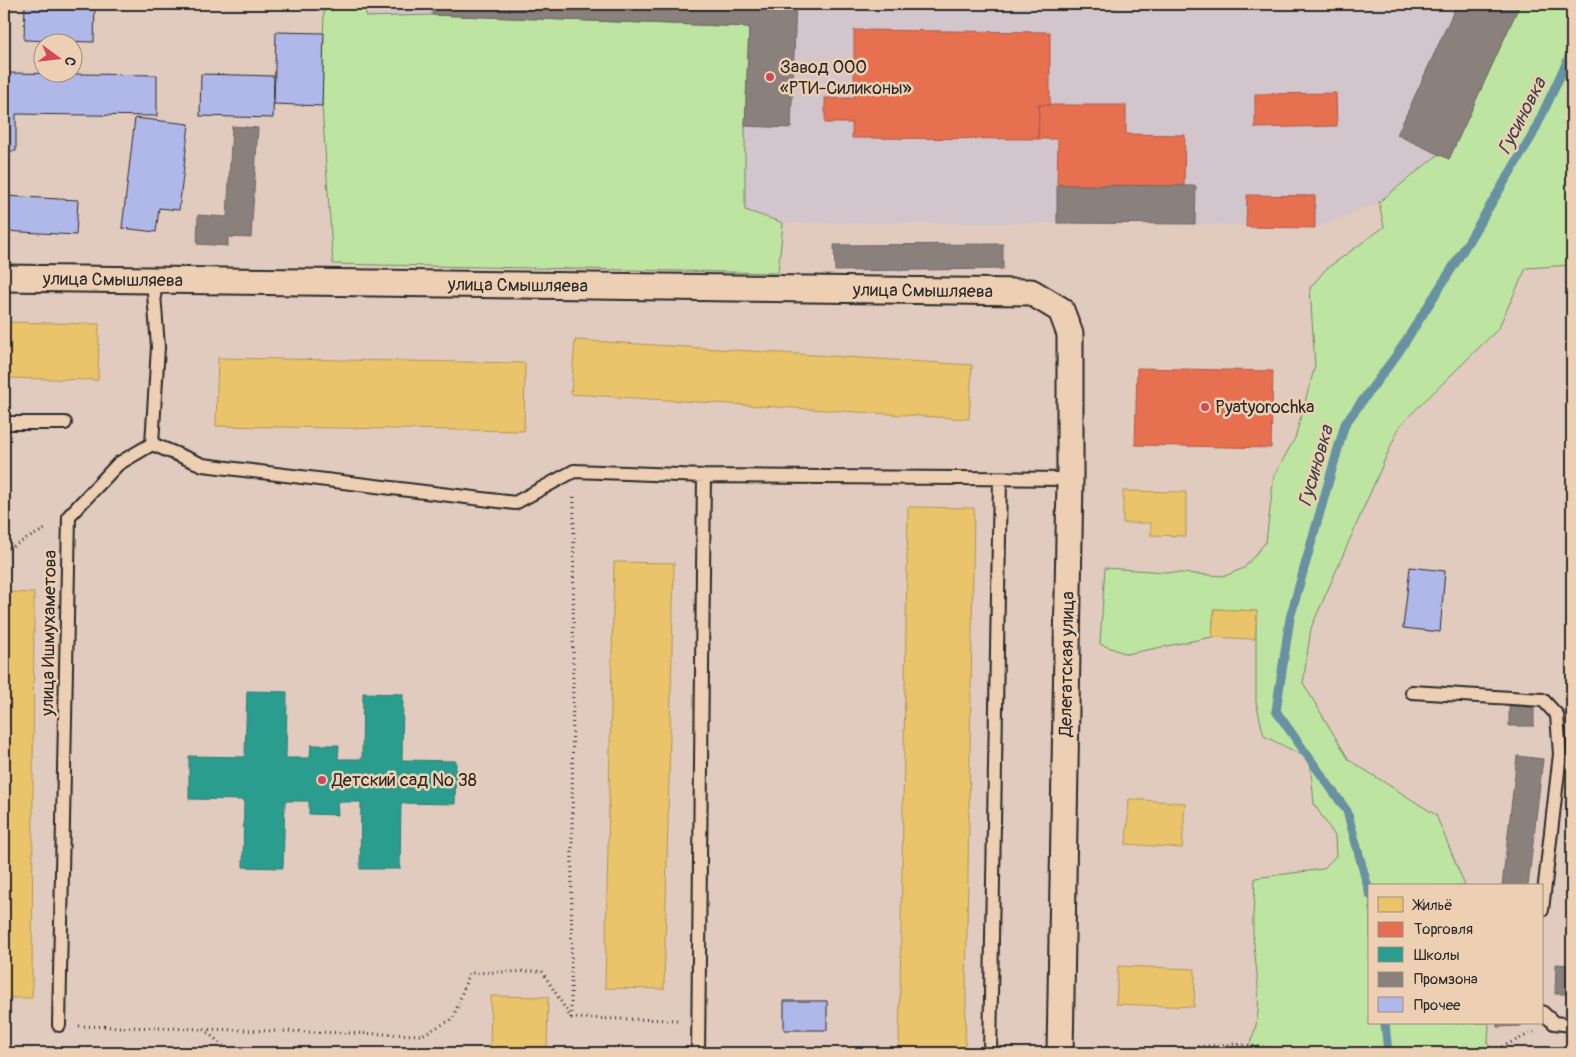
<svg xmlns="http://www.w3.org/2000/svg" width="1576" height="1057" font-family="Pangolin,sans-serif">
  <rect width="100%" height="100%" fill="#e1cabe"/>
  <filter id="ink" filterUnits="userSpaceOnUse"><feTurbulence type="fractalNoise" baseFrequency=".02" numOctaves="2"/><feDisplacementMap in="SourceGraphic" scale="10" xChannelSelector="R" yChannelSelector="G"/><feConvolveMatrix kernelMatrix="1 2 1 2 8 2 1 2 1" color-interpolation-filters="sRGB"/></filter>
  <g filter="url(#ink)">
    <path fill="#d2c5cb" d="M366 4H1520L1449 159 1439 155 1379 202 1315 228 1195 224 1196 186H1184L1057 185V223H783L745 210V126L366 17Z"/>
    <path fill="#bde4a0" stroke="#748866" d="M324 4H366V17L432 15 749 27 745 126V210L783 223 778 273 333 264 322 106Z
      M1520 4H1572V265L1526 268 1498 329 1400 425 1311 628 1303 683 1349 760 1436 815 1465 886H1370V1023H1489L1488 1042 1492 1053H1245C1268 1015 1255 974 1253 932 1252 914 1255 896 1255 878L1323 869 1336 856 1335 836 1314 804 1310 759 1264 736 1256 702V611L1214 609 1212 637 1127 654 1100 644 1105 568 1225 576 1244 568 1266 542 1274 476 1295 438 1315 366 1310 288 1326 269 1384 227 1379 202 1439 154 1449 159Z"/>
    <path fill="#e9c46a" stroke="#b09657" d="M4 322 99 324 98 380 4 378Z
      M575 340 972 365 969 419 571 394Z
      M218 358 525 363 524 431 216 426Z
      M1123 491 1186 492V536L1151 535V523H1123Z
      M908 507 974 508 965 1053H899Z
      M614 562 674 563 664 989 605 988Z
      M4 592 34 593 32 998H4Z
      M1214 609 1257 611 1255 639 1212 637Z
      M1129 799 1185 803 1182 848 1126 844Z
      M1118 966 1195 969 1194 1007 1116 1004Z
      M491 996 548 997 547 1053H490Z"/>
    <path fill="#e76f51" stroke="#af5b46" d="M1068 4H1115V8Z
      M854 30 1050 32V105H1039L1038 139 852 138V123H825V98H854Z
      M1336 93 1337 126 1255 128V94Z
      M1039 105H1126V134L1185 135 1184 186 1057 185 1058 139H1038Z
      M1247 195 1315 196V228L1246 227Z
      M1137 368 1273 371 1271 448 1135 445Z"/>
    <path fill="#2a9d8f" stroke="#2a7b71" d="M247 691 287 692 286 758H310L311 745H339L338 759H362L363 693 403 694 402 760 456 761 455 804 401 803 400 869H360L361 802H337L338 815 309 814V801H285L283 868 243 867 244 800 189 799V756L245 757Z"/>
    <path fill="#8a817c" stroke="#6e6764" d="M433 4H796L791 128 745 126 749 27 432 15Z
      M1457 4H1520L1449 159 1397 135Z
      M232 126 258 128 251 238 228 237V246L197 244 198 215 227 217Z
      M1057 185 1196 186 1195 224 1057 223Z
      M1003 244V269L835 271 834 245Z
      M1509 706 1534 707V726H1509Z
      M1517 756 1543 759 1528 886H1502Z
      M1556 964 1572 965V994H1555Z
      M1497 1023H1521V1026L1497 1027Z"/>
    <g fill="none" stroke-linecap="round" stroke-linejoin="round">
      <path stroke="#6892a2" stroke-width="9" d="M1370 895 1347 811 1276 711 1290 618 1345 424 1398 353 1456 262 1532 136 1572 51
        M1385 1023 1388 1053"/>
    </g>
    <path fill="#afb8e9" stroke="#2b2b2b" d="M25 4H95L94 42 24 40Z
      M276 32 324 33 322 106 274 104Z
      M4 73 157 75V116L16 114V151H4Z
      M201 74 274 76 273 118 200 116Z
      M135 118 189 124 179 210 159 208 156 232 122 228Z
      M4 196 78 200 76 235 4 231Z
      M1410 567 1445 571 1440 632 1403 628Z
      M784 1001H827V1030H784Z"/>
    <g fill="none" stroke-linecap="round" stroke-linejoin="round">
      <defs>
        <path id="lane" d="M4 423H65
          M152 444 203 465 515 503 574 471 704 476 1070 479
          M1412 692 1543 700 1557 715 1560 754 1542 910
          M1542 1012 1554 1023 1572 1025
          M59 1025 69 516 118 464 152 444 158 347 153 280
          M698 1053 704 476
          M990 1053 1000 479"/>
        <g id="street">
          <path id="s1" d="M4 278 1031 292 1061 310 1070 334V479L1060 1053"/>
        </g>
      </defs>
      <use href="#lane" stroke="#2b2b2b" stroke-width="16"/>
      <use href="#street" stroke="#2b2b2b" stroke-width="29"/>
      <path stroke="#2b2b2b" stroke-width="3" stroke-dasharray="1 4" stroke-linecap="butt" d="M4 551 47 528
        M571 1018 574 494
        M79 1026 204 1029 231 1053
        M204 1029 422 1035 453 1019 469 973 542 971 571 1018 679 1020
        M1163 1049 1235 1044 1313 1053
        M1488 1053 1534 1032"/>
      <use href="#lane" stroke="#edcfb3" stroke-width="12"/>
      <use href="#street" stroke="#edcfb3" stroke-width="25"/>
    </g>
  </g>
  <g fill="#d1495b" stroke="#edcfb3" stroke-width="2">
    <circle cx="770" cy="77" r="5"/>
    <circle cx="1205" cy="407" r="5"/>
    <circle cx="322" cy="780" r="5"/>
  </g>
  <g text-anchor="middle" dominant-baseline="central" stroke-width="5" stroke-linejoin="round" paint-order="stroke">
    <g font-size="18" fill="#2b2b2b" stroke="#edcfb3" text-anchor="start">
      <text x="780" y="67">Завод ООО<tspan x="780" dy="21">«РТИ-Силиконы»</tspan></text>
      <text x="1215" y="407">Pyatyorochka</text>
      <text x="332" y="780">Детский сад № 38</text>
    </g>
    <g font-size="18" fill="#2b2b2b" stroke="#edcfb3">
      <text stroke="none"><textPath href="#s1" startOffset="109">улица Смышляева</textPath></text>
      <text stroke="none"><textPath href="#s1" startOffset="514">улица Смышляева</textPath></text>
      <text stroke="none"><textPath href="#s1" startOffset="919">улица Смышляева</textPath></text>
      <text transform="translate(49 633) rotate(-89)">улица Ишмухаметова</text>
      <text transform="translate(1067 664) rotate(-89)">Делегатская улица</text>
    </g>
    <g font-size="19" font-style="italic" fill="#3a4549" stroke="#edcfb3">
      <text transform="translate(1522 116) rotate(-63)">Гусиновка</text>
      <text transform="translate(1316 466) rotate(-74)">Гусиновка</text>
    </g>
  </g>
  <rect width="1576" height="1057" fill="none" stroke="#edcfb3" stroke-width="20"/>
  <rect x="10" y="10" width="1556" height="1037" fill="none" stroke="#2b2b2b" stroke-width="2" filter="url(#ink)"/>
  <rect x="1368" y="884" width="175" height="140" fill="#edcfb3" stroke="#9f8d7d"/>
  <rect x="1378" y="897" width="25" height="15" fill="#e9c46a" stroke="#9f8d7d"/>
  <text x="1414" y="910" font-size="15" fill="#2b2b2b">Жильё</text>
  <rect x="1378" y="922" width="25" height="15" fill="#e76f51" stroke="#9f8d7d"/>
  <text x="1414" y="934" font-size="15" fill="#2b2b2b">Торговля</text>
  <rect x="1378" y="947" width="25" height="15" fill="#2a9d8f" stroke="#9f8d7d"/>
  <text x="1414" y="960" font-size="15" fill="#2b2b2b">Школы</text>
  <rect x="1378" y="972" width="25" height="15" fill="#8a817c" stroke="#9f8d7d"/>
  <text x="1414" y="984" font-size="15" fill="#2b2b2b">Промзона</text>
  <rect x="1378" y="997" width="25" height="15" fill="#afb8e9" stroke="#9f8d7d"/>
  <text x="1414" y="1010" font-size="15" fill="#2b2b2b">Прочее</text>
  <g transform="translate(58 58) rotate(105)"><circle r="24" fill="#edcfb3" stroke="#9f8d7d"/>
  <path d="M0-4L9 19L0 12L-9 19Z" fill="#d1495b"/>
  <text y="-8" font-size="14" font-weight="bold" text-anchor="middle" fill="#2b2b2b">С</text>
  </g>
</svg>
